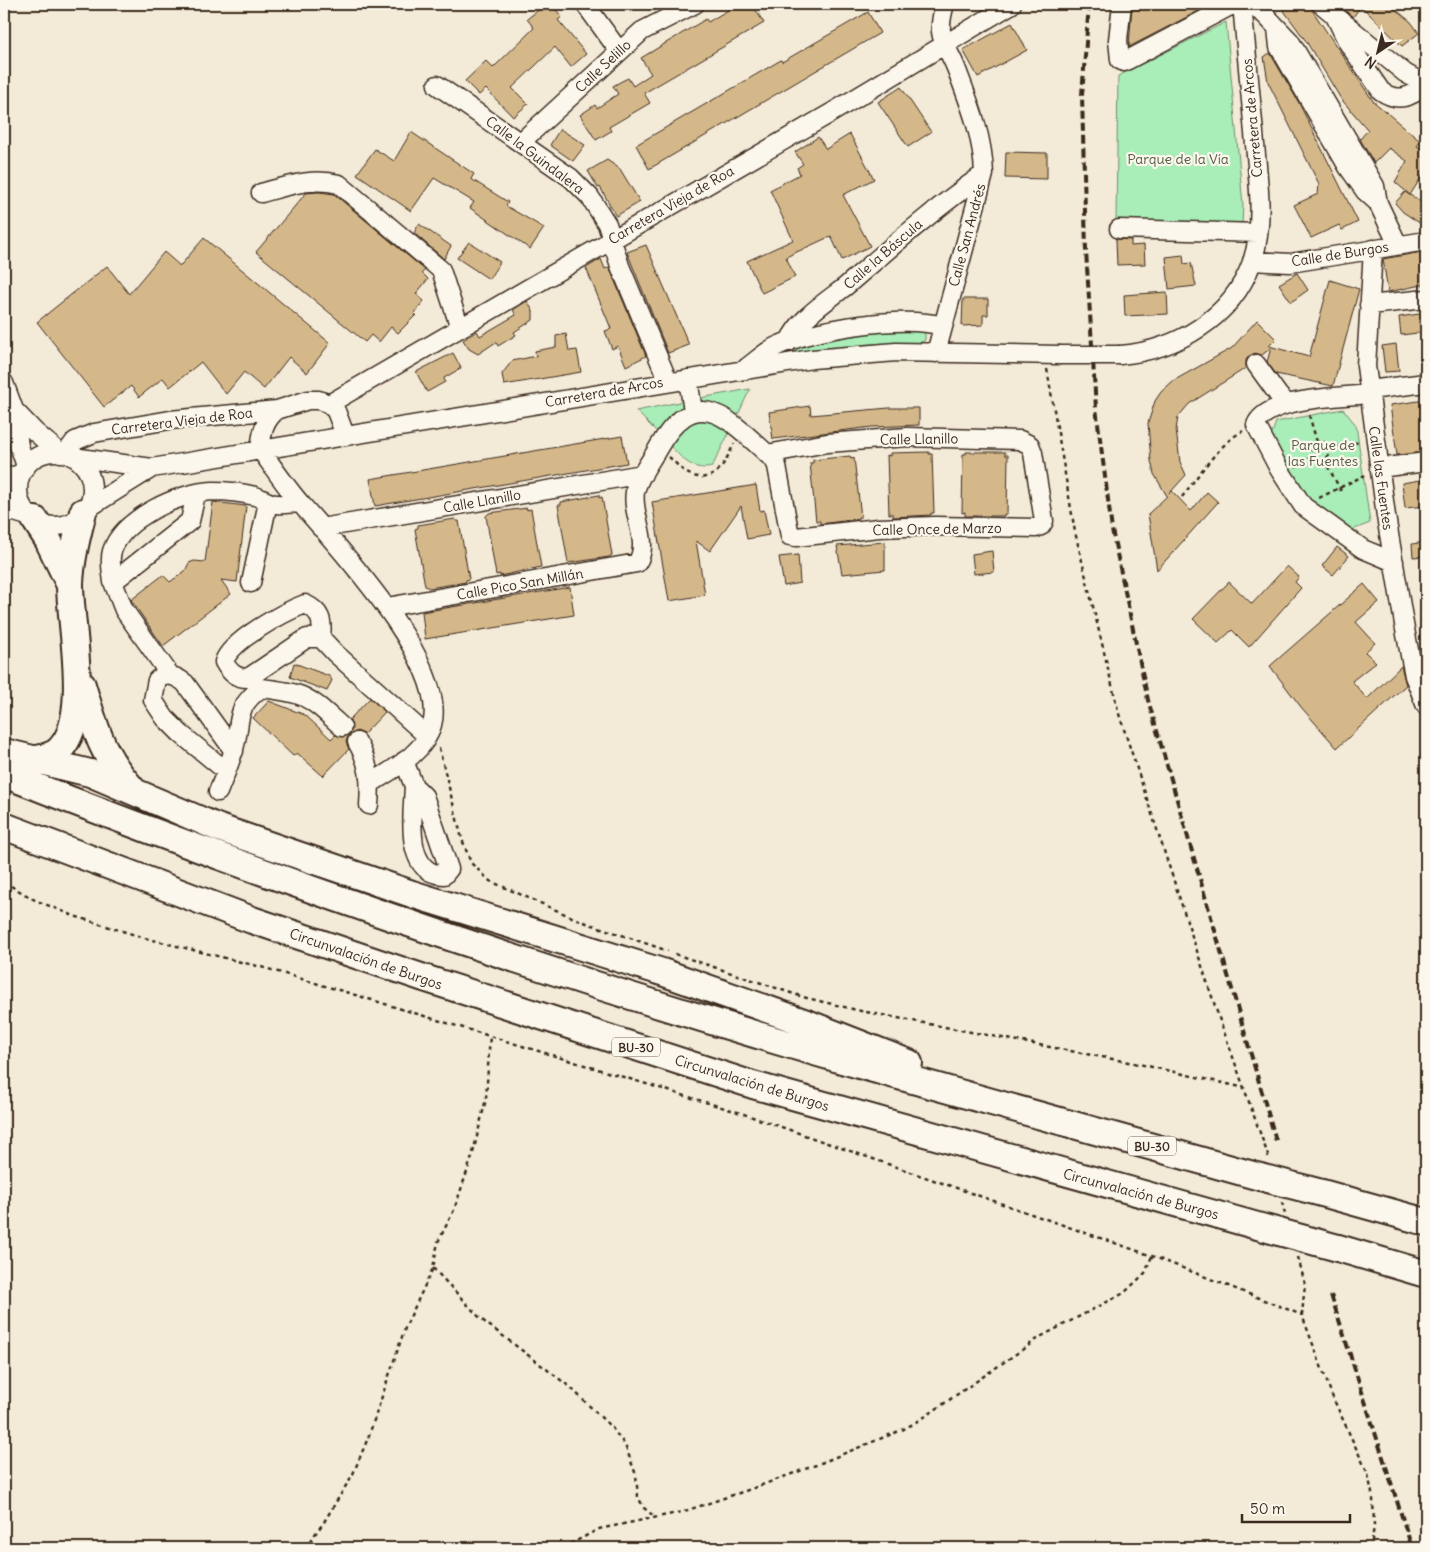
<svg xmlns="http://www.w3.org/2000/svg" width="1430" height="1552" font-family="Delius,sans-serif">
  <rect width="100%" height="100%" fill="#f3ead8"/>
  <filter id="ink" filterUnits="userSpaceOnUse"><feTurbulence type="fractalNoise" baseFrequency=".02" numOctaves="2"/><feDisplacementMap in="SourceGraphic" scale="10" xChannelSelector="R" yChannelSelector="G"/><feConvolveMatrix kernelMatrix="1 2 1 2 8 2 1 2 1" color-interpolation-filters="sRGB"/></filter>
  <g filter="url(#ink)">
    <path fill="#a9edb8" stroke="#728c6b" d="M1226 22 1243 205 1242 224 1116 221 1118 76Z
      M925 330V340L920 343 872 344 779 354 834 333Z
      M750 389 736 419 703 402 700 398Z
      M684 401V406L671 415 658 433 636 411Z
      M1343 409 1356 425 1370 523 1352 530 1309 502 1271 436 1276 422Z
      M699 418 717 424 729 433 712 467C691 472 682 457 667 443L678 429Z"/>
    <path fill="#d5b88a" stroke="#3b2a1e" d="M546 4H551L562 17 558 20 586 54 571 67 555 47 512 88 528 104 513 117 486 89 479 95 465 81 486 61 493 68 534 28 527 19Z
      M738 4H752L764 23 644 93 650 103 609 127 611 131 596 140 580 115 595 105 597 108 618 94 613 86 620 82 628 78 633 86 651 74 641 58 706 19 708 22Z
      M1132 4H1212L1129 47Z
      M1279 4H1308L1373 101 1420 141 1417 146 1426 152V170L1410 195 1395 182 1407 161 1389 148 1374 163 1360 139 1368 130 1341 99 1306 41Z
      M1337 4H1389L1411 22 1419 33 1402 46 1361 6 1353 17Z
      M868 12 880 33 649 169 636 145 781 60 782 62Z
      M1012 23 1027 50 978 77 963 50Z
      M1270 53 1299 103 1358 222 1342 230 1339 225 1311 238 1294 205 1318 194 1319 184 1268 82 1264 57Z
      M901 87 931 132 908 147 878 102Z
      M560 129 585 145 573 161 550 145Z
      M411 132 474 174 471 179 508 202 506 206 544 228 530 249 470 208 474 202 434 178 411 211 357 174 375 149 394 161Z
      M850 134 874 179 843 195 870 246 842 260 831 236 786 257 795 277 762 293 747 261 793 240 770 190 800 174 797 168 803 164 795 152 818 137 826 149Z
      M1006 152 1047 153V179L1005 178Z
      M607 160 620 169 640 202 616 216 600 187 598 188 588 171Z
      M319 192 334 194 425 270 422 273 428 279 416 294 424 301 414 313 416 315 398 333 391 327 379 342 371 335 365 342 256 252 306 193Z
      M1405 192 1426 205V215L1421 224 1403 212 1395 203Z
      M419 224 451 246 444 259 414 233Z
      M204 238 330 343 307 373 289 357 264 389 244 372 226 394 201 362 170 387 163 378 139 397 131 386 104 407 37 322 107 266 129 294 164 252 180 266Z
      M1116 239 1131 240V246L1144 245 1145 264 1117 265Z
      M469 242 500 262 489 279 457 258Z
      M646 245 689 345 668 353 627 252Z
      M1422 252 1423 261H1426V284L1388 292 1383 259Z
      M1183 255 1184 264 1191 263 1196 286 1169 289 1166 257Z
      M601 259 605 269 609 267 646 356 626 366 618 346 612 349 605 331 611 329 610 326 586 268Z
      M1297 273 1308 290 1291 302 1279 284Z
      M1330 280 1359 289 1333 386 1276 374 1267 362 1271 348 1262 355 1255 353 1249 356 1246 360V368L1189 404 1178 417 1176 430 1180 462 1186 475 1168 495 1172 491 1191 511 1207 492 1218 502 1157 570 1148 514 1167 496 1154 474 1151 461 1148 423 1155 401 1161 392 1173 381 1232 348 1257 320 1276 339 1269 346 1309 357Z
      M1167 292 1168 314 1125 316 1124 295Z
      M963 299H988V315H983V325L962 326Z
      M527 301 533 311V320L514 332 516 335 498 346 496 342 478 354 469 349 463 340 477 331 480 336 516 315 513 310Z
      M1426 313V332L1401 335 1399 317Z
      M566 334 569 351 577 350 581 372 504 385 502 374 512 361 536 356 535 351 556 347V336Z
      M1396 344 1399 371 1385 372 1382 346Z
      M453 353 461 368 444 378 445 382 427 392 416 372Z
      M1426 400V452L1397 455 1390 405Z
      M810 406 811 415 889 408H919V425L872 427 773 439 769 412Z
      M622 436 627 463 375 506 370 479Z
      M929 452V454H932L934 513H931V515L893 517V514H889L887 455 890 456V453Z
      M966 452H1005V455H1008L1007 514H1004V516H965V512L962 513 963 454H966Z
      M850 456 851 459 854 458 861 517H858V519L820 524V521H816L810 463H813V460Z
      M1426 479V506L1405 508 1402 483Z
      M756 485 760 511 764 510 769 535 747 539 741 506 710 551 696 541 705 595 669 601 652 502Z
      M599 495V498L602 497 612 555 609 557 568 563 558 505H561V502Z
      M213 502 246 506 237 582 221 580 231 594 163 646 131 600 163 575 170 582 185 571 189 563 194 561 205 562Z
      M527 508V510L531 509 541 567 500 576V574L496 575 486 516 489 513Z
      M455 519 456 521H459L469 579 466 580V582L429 588 425 586 415 529 418 528V525Z
      M885 542V570L842 574 837 546Z
      M1426 542V556L1413 557 1412 544Z
      M1337 547 1349 556 1333 575 1322 566Z
      M992 551 994 572 974 574 972 554Z
      M798 555 800 583 784 586 779 557Z
      M1287 566 1299 577 1295 582 1301 588 1249 647 1232 630 1218 643 1193 619 1229 582 1252 604Z
      M1364 584 1379 602 1356 622 1375 643 1365 652 1376 662 1352 681 1367 699 1401 666 1406 685 1337 748 1301 707 1270 666Z
      M570 587 574 615 425 639 422 612Z
      M294 663 329 676 332 680 327 691 290 677Z
      M370 698 385 712 364 734 357 731 348 736 346 742 349 749 323 776 297 753 293 756 253 718 269 701 305 715 331 739 335 735 345 737 352 730 349 720Z"/>
    <g fill="none" stroke-linecap="round" stroke-linejoin="round">
      <defs>
        <path id="minor" d="M585 4 619 51
          M1122 4 1118 40 1120 60 1124 62 1234 4
          M1249 4 1264 14 1290 41 1375 186 1378 203 1398 245
          M1321 4 1405 73 1426 85
          M1335 16 1348 43 1381 91C1398 103 1411 97 1426 85
          M1277 28 1279 47 1348 167 1365 191 1376 201
          M437 85 571 178 590 197 607 224 620 266 668 381
          M521 142 642 31 695 4
          M261 193C288 186 311 177 339 184L441 270 460 328
          M1119 229 1258 233
          M1373 249 1366 366 1386 516 1404 624 1414 676 1426 706
          M1252 261 1290 263 1426 241
          M1369 305 1426 299
          M789 342C798 319 827 301 846 286 891 247 935 208 984 174
          M936 353 984 174C983 138 971 107 958 73 947 42 934 41 945 4
          M1120 355C1177 350 1232 318 1252 262 1266 222 1257 173 1254 133 1250 90 1246 47 1242 4
          M1256 364 1279 396 1288 404
          M746 368C756 361 766 351 777 346 816 328 902 315 943 326
          M688 379 693 411
          M4 383 14 410 19 446 26 466
          M1369 390 1426 383
          M1370 394C1343 397 1267 397 1256 425L1279 469 1303 506 1363 549 1394 562
          M329 404 831 113 1012 4
          M14 410 35 432 60 453
          M260 449C273 467 286 487 301 504 338 547 449 665 432 725 425 753 393 769 370 784
          M260 449C262 432 264 421 277 410
          M18 489a37 37 0 1 1 74 0a37 37 0 1 1-74 0Z
          M66 453 75 441 94 433 170 420 277 410 308 400H319L329 404 336 411 345 435
          M73 457 152 468 812 359 896 352 1059 355
          M1379 468 1426 462
          M4 478 21 474
          M196 494 190 521 113 582C112 572 109 561 112 551 123 518 180 492 213 491 226 491 243 493 255 496 262 498 269 504 277 504 284 505 292 503 300 503
          M4 509 31 517
          M85 510 152 468
          M321 528 643 474
          M113 582 124 610 170 675
          M251 583 268 502
          M387 607 637 563C651 542 631 515 635 492 638 477 651 461 658 448 698 378 731 422 774 460L777 466 790 536 796 537 879 528 935 526 1036 528 1041 526 1044 521 1033 453 1030 445 1020 440 907 437 827 443 767 454
          M321 638H307L248 678C236 678 230 673 224 662 230 641 284 612 305 604 321 611 323 621 321 638L335 653 426 735
          M357 742C369 762 371 781 369 805
          M404 761 414 786 424 796 449 869 444 875C403 874 413 812 414 786
          M226 771 181 734 165 718 153 700 157 680C167 672 176 676 185 683L234 751
          M218 792C223 779 229 766 233 752 243 722 232 710 261 688 307 693 309 697 342 727"/>
        <path id="highway" d="M35 520 48 540 69 583
          M82 685C95 728 102 756 133 790
          M4 752 90 773 219 828 412 894 662 972 812 1025 909 1063
          M32 760C41 758 53 757 60 749 91 718 70 625 70 584 71 559 77 536 83 512
          M4 774C287 886 577 984 870 1068 1000 1105 1130 1140 1260 1177
          M4 826 252 920 424 978 753 1085 1279 1232
          M1322 1193 1426 1222
          M1338 1248 1426 1274"/>
      </defs>
      <use href="#minor" stroke="#3b2a1e" stroke-width="21"/>
      <use href="#highway" stroke="#3b2a1e" stroke-width="30"/>
      <path stroke="#3b2a1e" stroke-width="2.5" stroke-dasharray="4 4" stroke-linecap="butt" d="M1047 369 1075 532 1119 714 1219 1018 1269 1158
        M1309 415 1317 442
        M1312 451a9 9 0 1 1 18 0a9 9 0 1 1-18 0Z
        M1330 448 1360 442
        M669 457C675 462 683 472 691 475 716 485 725 462 734 444
        M1324 459 1341 491
        M1295 467 1313 456
        M1182 497C1197 477 1221 442 1243 431
        M1319 498 1365 475
        M439 748 462 839 471 863 490 881 581 921 668 951
        M4 882 35 900 74 916 145 938 265 968 372 1000 741 1113 1152 1256 1302 1315
        M675 954 803 997 861 1011 1139 1064 1245 1088
        M1282 1202 1285 1214
        M1298 1257 1305 1284 1302 1315 1333 1398 1368 1474 1373 1498 1374 1526 1371 1548
        M433 1268 482 1320 570 1387 612 1428 625 1445 636 1475 638 1497 644 1508 656 1518
        M305 1548 324 1522 353 1474 368 1438 405 1328 433 1268 438 1242 454 1210 472 1157 486 1099 490 1035
        M563 1548 599 1529 682 1512 751 1489 816 1465 904 1429 923 1418 1042 1336 1124 1293 1145 1273 1152 1256"/>
      <use href="#minor" stroke="#fbf7ec" stroke-width="18"/>
      <use href="#highway" stroke="#fbf7ec" stroke-width="26"/>
      <path stroke="#3b2a1e" stroke-width="4" stroke-dasharray="8 4" stroke-linecap="butt" d="M1089 4 1082 95 1086 251 1096 408 1112 530 1148 700 1277 1144
        M1331 1295 1412 1548"/>
      <defs>
        <path id="minor-bridge" d="M1059 355H1120"/>
        <path id="highway-bridge" d="M1260 1177 1322 1193
          M1279 1232 1338 1248"/>
      </defs>
      <use href="#minor-bridge" stroke="#3b2a1e" stroke-width="21" stroke-linecap="butt"/>
      <use href="#highway-bridge" stroke="#3b2a1e" stroke-width="30" stroke-linecap="butt"/>
      <use href="#minor-bridge" stroke="#fbf7ec" stroke-width="18"/>
      <use href="#highway-bridge" stroke="#fbf7ec" stroke-width="26"/>
    </g>
  </g>
  <g text-anchor="middle" dominant-baseline="central" stroke-width="4.5" stroke-linejoin="round" paint-order="stroke">
    <g fill="#fbf7ec" stroke="#75685c" stroke-width="1">
      <rect x="612" y="1037.5" width="48" height="19" rx="4"/>
      <rect x="1128" y="1136.5" width="48" height="19" rx="4"/>
    </g>
    <g font-size="12" font-weight="bold" fill="#3b2a1e">
      <text x="636" y="1047">BU-30</text>
      <text x="1152" y="1146">BU-30</text>
    </g>
    <g font-size="14" fill="#3b2a1e" stroke="#fbf7ec">
      <text transform="translate(603 66) rotate(-43)">Calle Selillo</text>
      <text transform="translate(1252 118) rotate(-95)">Carretera de Arcos</text>
      <text transform="translate(535 155) rotate(37)">Calle la Guindalera</text>
      <text transform="translate(671 205) rotate(-30)">Carretera Vieja de Roa</text>
      <text transform="translate(967 235) rotate(-75)">Calle San Andrés</text>
      <text transform="translate(883 254) rotate(-41)">Calle la Báscula</text>
      <text transform="translate(1340 254) rotate(-9)">Calle de Burgos</text>
      <text transform="translate(604 392) rotate(-10)">Carretera de Arcos</text>
      <text transform="translate(182 421) rotate(-7)">Carretera Vieja de Roa</text>
      <text transform="translate(919 439) rotate(-1)">Calle Llanillo</text>
      <text transform="translate(1381 478) rotate(82)">Calle las Fuentes</text>
      <text transform="translate(482 501) rotate(-10)">Calle Llanillo</text>
      <text transform="translate(937 529) rotate(-1)">Calle Once de Marzo</text>
      <text transform="translate(520 584) rotate(-10)">Calle Pico San Millán</text>
      <text transform="translate(366 959) rotate(19)">Circunvalación de Burgos</text>
      <text transform="translate(752 1083) rotate(17)">Circunvalación de Burgos</text>
      <text transform="translate(1141 1194) rotate(15)">Circunvalación de Burgos</text>
    </g>
    <g font-size="14" fill="#565b44" stroke="#fbf7ec">
      <text x="1178" y="159">Parque de la Vía</text>
      <text x="1323" y="445">Parque de<tspan x="1323" dy="16">las Fuentes</tspan></text>
    </g>
  </g>
  <rect width="1430" height="1552" fill="none" stroke="#fbf7ec" stroke-width="20"/>
  <rect x="10" y="10" width="1410" height="1532" fill="none" stroke="#3b2a1e" stroke-width="2" filter="url(#ink)"/>
  <g transform="translate(1378 52) rotate(215)" stroke="#fbf7ec" stroke-width="4" paint-order="stroke">
  <path d="M0-4L9 19L0 12L-9 19Z" fill="#3b2a1e"/>
  <text y="-8" font-size="14" font-weight="bold" text-anchor="middle" fill="#3b2a1e">N</text>
  </g>
  <path d="M1242 1514v8h108v-8" fill="none" stroke="#3b2a1e" stroke-width="2.5"/>
  <text x="1250" y="1514" font-size="15" fill="#3b2a1e" stroke="#fbf7ec" stroke-width="4" paint-order="stroke">50 m</text>
</svg>
